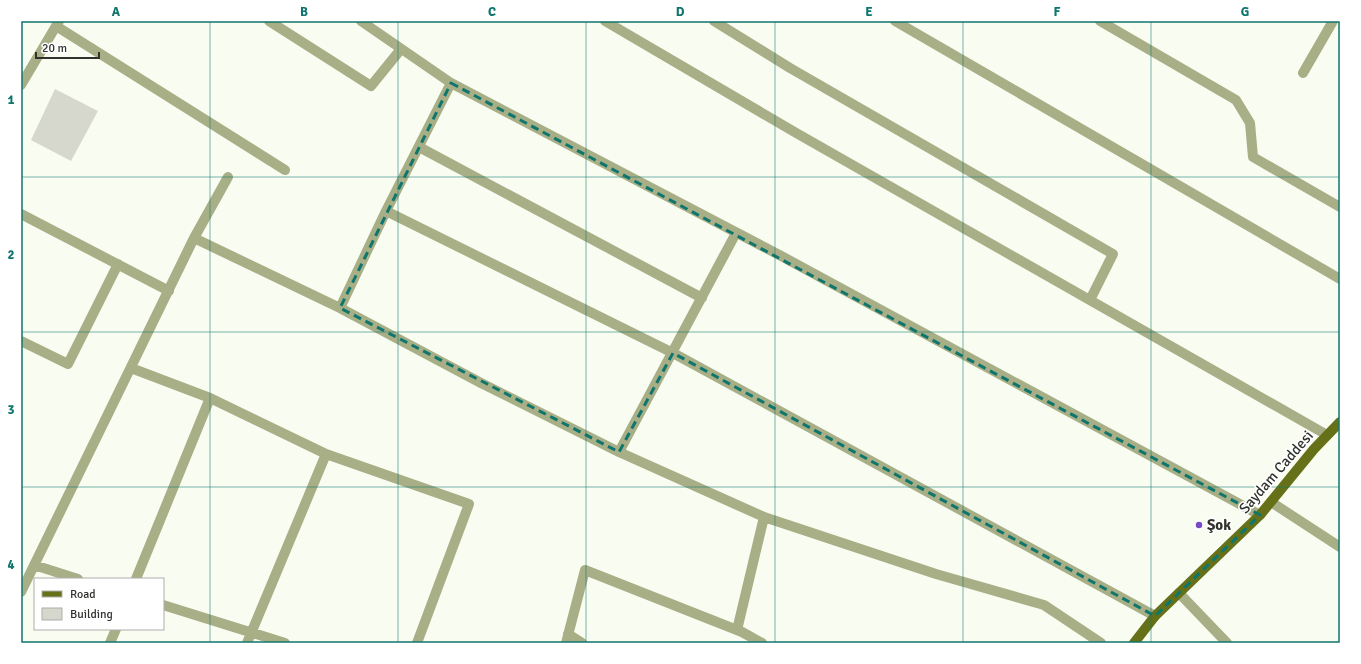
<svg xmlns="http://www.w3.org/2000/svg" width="1361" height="664" font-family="Signika,sans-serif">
  <rect width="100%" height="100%" fill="#f9fcf1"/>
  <path fill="#d6d8ce" d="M55 89 98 111 71 161 31 140Z"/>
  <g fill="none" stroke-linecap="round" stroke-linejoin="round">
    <path stroke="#a8af86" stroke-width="10" d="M269 21 371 86 401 49
      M361 21 451 83 785 258 1260 515
      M605 21 798 134 1327 435
      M714 21 790 68 1113 254 1090 300
      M895 21 1340 279
      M1100 21 1236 100 1250 123 1253 157 1340 207
      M56 26 285 170
      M1303 73 1333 21
      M21 85 59 21
      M419 147 702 298
      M386 211 673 353 1155 616
      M21 214 169 291
      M194 238 340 308 481 383 619 452 764 517 936 574 1044 605 1101 643
      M340 308 386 211 451 83
      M21 341 68 364 118 264
      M131 368 210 398 326 454 469 504 417 643
      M619 452 736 233
      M1271 502 1340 547
      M34 565 78 579
      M136 579 210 398
      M21 592 194 238 228 177
      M1179 593 1227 643
      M163 605 285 643
      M737 630 764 517
      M568 634 582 643
      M110 643 116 629
      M247 643 326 454
      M566 643 585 570 742 632 762 643"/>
    <path stroke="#667018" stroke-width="10" d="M1134 643 1155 616 1260 515 1314 449 1340 422"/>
  </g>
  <path fill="none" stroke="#0f766e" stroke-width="3" stroke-dasharray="8 5" stroke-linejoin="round" d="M451 83 1260 515 1155 616 673 353 619 452 340 308Z"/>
  <path fill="none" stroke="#0f766e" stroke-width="1" stroke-opacity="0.55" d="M210 21V643M398 21V643M586 21V643M775 21V643M963 21V643M1151 21V643M21 177H1340M21 332H1340M21 487H1340"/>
  <circle fill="#754bc4" stroke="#fff" stroke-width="1.5" cx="1199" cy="525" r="4"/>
  <g text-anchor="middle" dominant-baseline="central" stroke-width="3" stroke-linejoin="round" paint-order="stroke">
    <g font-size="15" fill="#31322e" stroke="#fff">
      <text transform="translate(1276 472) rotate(-49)">Saydam Caddesi</text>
    </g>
    <g font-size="15" font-weight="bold" fill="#31322e" stroke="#fff" text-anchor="start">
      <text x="1207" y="525">Şok</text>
    </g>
  </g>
  <rect width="1361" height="664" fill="none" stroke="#ffffff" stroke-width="44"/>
  <rect x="34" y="578" width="130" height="52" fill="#ffffff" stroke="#adadab"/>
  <rect x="42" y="591" width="20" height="6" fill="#667018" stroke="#adadab"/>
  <text x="70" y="598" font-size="12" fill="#31322e">Road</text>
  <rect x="42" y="608" width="20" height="12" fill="#d6d8ce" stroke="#adadab"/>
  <text x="70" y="618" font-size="12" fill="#31322e">Building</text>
  <path d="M36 52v6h63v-6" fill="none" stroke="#31322e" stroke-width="2"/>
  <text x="42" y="52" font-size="12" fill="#31322e" stroke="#ffffff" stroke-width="3" paint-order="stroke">20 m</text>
  <rect x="22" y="22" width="1317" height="620" fill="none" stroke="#0f766e" stroke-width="1.5"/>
  <g font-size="13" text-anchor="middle" font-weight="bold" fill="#0f766e">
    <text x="116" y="16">A</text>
    <text x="304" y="16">B</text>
    <text x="492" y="16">C</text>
    <text x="680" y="16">D</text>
    <text x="869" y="16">E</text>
    <text x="1057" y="16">F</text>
    <text x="1245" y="16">G</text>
    <text x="11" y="104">1</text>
    <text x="11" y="259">2</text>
    <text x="11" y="414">3</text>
    <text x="11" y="569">4</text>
  </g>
</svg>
